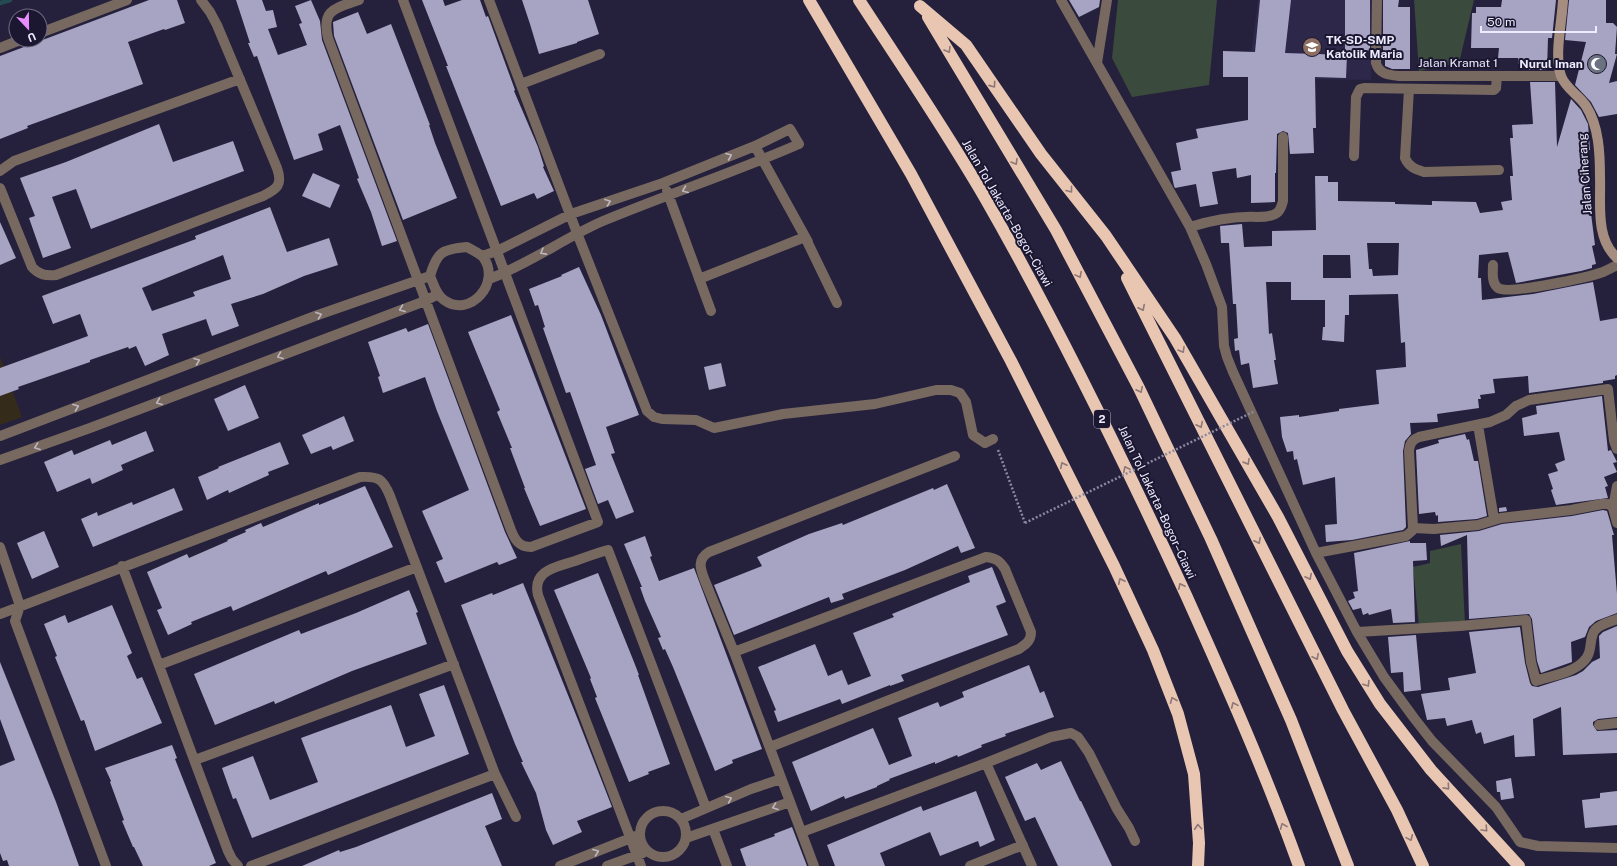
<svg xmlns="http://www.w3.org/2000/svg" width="1617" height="866" font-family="'Public Sans',sans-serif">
  <rect width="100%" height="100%" fill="#25213c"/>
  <path fill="#342b1b" d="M0 357 22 417 0 425Z"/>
  <path fill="#2d2749" d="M1258 0H1373L1371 80 1248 78Z"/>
  <path fill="#3a4a3c" d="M1118 0H1217L1209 85 1132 97 1112 58Z
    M1414 0H1474L1459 63 1419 71Z
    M1461 544 1465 624 1419 626 1413 567 1430 563V551Z"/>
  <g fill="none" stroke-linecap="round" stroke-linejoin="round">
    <path stroke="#244b51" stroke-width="4.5" d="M0 3 10 0"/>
  </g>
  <path fill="#a7a4c3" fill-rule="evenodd" d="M149 0H177L185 23 165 30 164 29 128 42 143 84 27 126 28 128 0 139V56Z
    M236 0H262L266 11 273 10 277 27 268 29 278 55 307 45 299 24 302 23 295 6 311 0 320 21 322 40 397 241 382 246 371 212 357 179 359 178 340 125 318 134 323 150 294 160 257 56 254 57 248 43H250Z
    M422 0H443L445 6 462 0H480L486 17 488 16 515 90 514 91 538 147 544 166 543 167 554 191 537 199 534 193 501 206 446 66H448Z
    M522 0H588L599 34 577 42V43L539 54 530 24Z
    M1069 0H1100L1099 7 1079 17Z
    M1260 0H1291L1285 53 1347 55 1346 78 1315 77 1316 128H1313L1314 153 1290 154 1288 133 1283 131 1277 134 1276 173H1275V202L1251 203V175L1237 178 1236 168 1212 172 1218 204 1200 207 1196 184 1175 188 1174 186 1171 172 1181 170 1176 143 1198 138 1196 129 1248 120V77H1223V51L1255 52Z
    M1345 0H1370V51H1345Z
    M1383 0H1399L1398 7H1410V69H1392L1385 66V51H1383Z
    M1502 0H1556L1552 38H1548L1547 70H1529V65L1518 64V58H1498L1499 48H1471L1472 13H1476V7H1501Z
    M1569 0H1606V23H1613L1617 27 1615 54H1617L1609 83 1617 81V114L1599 117 1591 102 1575 85 1586 42 1565 40Z
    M358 12 367 34 391 24 430 125H429L435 143 457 198 403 220 334 36 333 22Z
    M1530 82H1555L1557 147 1571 99 1581 110 1588 124 1590 150H1584L1587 174H1586L1595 245 1592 246 1596 264 1592 265V268L1581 271 1516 283 1508 252 1479 255 1478 278H1481L1482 300 1533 294 1593 282 1600 321 1617 318V375L1615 376V379L1603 381V383L1529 393 1528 376 1493 379 1495 393 1480 395 1481 399H1478L1479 408 1437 414 1438 422 1410 423 1411 434 1405 441 1403 451 1406 527 1403 530 1352 540 1326 542 1325 525 1337 524 1335 477 1303 485 1297 459 1294 460 1293 451 1287 452 1282 437 1280 417 1299 415V417L1339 411V409L1379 404 1376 370 1406 367 1405 342 1401 343 1398 294 1349 295V315H1345L1344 342 1322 340 1323 327H1325V300H1291V282H1266L1269 334 1272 333 1276 360H1274L1278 384 1253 388 1249 363 1241 365 1239 350 1235 351 1234 339 1238 338 1236 304H1233L1229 243H1221L1220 226 1242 224 1244 247 1272 246V231L1316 230 1315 176H1328V182H1338V201L1395 202V204L1432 205V201L1476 202 1480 213 1503 210 1501 202 1512 200 1510 176H1513L1510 138H1513L1512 125 1533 124ZM1367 243H1399L1398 275 1373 276 1372 269H1369ZM1323 255H1350L1351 278H1323Z
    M159 124 173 162 233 141 244 171 91 229 76 189 52 197 71 248 43 258 29 218 35 216 20 178 66 162Z
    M313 173 340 185 330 208 302 196Z
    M270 207 287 252 329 238 338 265 304 276 263 294 231 304 239 326 212 336 206 319 162 334 169 355 145 366 136 346 129 349 128 347 90 360V362L18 387 19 389 0 396V368L88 336 80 314 53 324 42 296 196 239 195 236ZM223 255 231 279 193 292 195 296 152 311 142 288Z
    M0 222 16 258 0 265Z
    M579 267 601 315 639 415 606 427 615 453 611 454 634 512 616 519 608 500 598 504 585 469 596 465 570 392 566 393 543 328 545 327 538 305 535 306 529 289 562 276 561 275Z
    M511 315 586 509 540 526 524 488H525L510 448H512L497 412 500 410 468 332Z
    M428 324 505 532 517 558 499 565 497 562 445 583 436 562 443 559 422 511 469 490 437 411 425 377 383 393 378 377 380 376 368 342 406 328 408 332Z
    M721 363 726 386 709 390 704 367Z
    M245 385 259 418 228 431 214 399Z
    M1602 396 1608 451 1611 450 1617 462 1613 463 1617 472 1604 477 1608 486 1605 487 1608 498 1556 505 1551 490 1553 489 1548 474 1558 471 1555 464 1565 460 1559 432 1524 436 1522 418 1537 414 1536 406Z
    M344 416 354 441 333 450 331 446 311 454 302 435Z
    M146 431 154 451 121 465 123 470 92 484 90 478 57 492 44 462 72 450 74 455 110 440 112 445Z
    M1465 434 1467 440 1469 439 1474 461H1478L1487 516 1477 519 1438 522V515L1436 516 1435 512 1419 514 1416 450 1439 443 1438 440Z
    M280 442 289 464 268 472 269 475 229 493 228 490 207 500 198 477 219 468 218 467Z
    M947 484 975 548 961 553 958 546 905 570 842 594 844 599 831 603 829 597 734 635 714 585 762 566 757 557 809 534 842 523 843 525 933 488 934 490Z
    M365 486 393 547 328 575 326 571 233 611 231 606 191 622 192 624 168 635 157 610 162 608 147 572 187 554 189 558 228 541 227 540 246 532 245 530 261 523 263 527 319 503V505Z
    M174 488 183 510 93 547 81 519 97 512 98 516 132 502 133 505Z
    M1506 507 1507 511 1499 512V508Z
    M1603 510 1607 511 1614 535H1612L1617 594V613L1596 621 1589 627 1585 637 1571 642 1572 662 1541 673 1537 661 1532 619 1529 614 1469 619 1467 535 1441 546 1440 535 1479 531 1502 524 1572 516Z
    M44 531 59 567 32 579 17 543Z
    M645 536 652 556 650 557 659 581 694 568 762 749 732 760 733 763 715 771 673 667 665 649 663 650 658 638 661 637 645 601 640 587H642L624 544Z
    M1410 541V543H1426L1427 560 1413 561 1415 622 1393 623 1391 609 1369 615 1368 613 1363 615 1361 608 1353 610 1348 601 1355 598 1353 592 1358 591 1354 553Z
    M992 567 1006 602 996 606 1008 635 901 675 904 681 890 686V685L842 704 840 699 778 722 774 711 776 710 758 667 815 644 828 676 842 670 848 685 871 676 853 633 894 617 892 614 970 582 968 576Z
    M598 573 634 662 639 675H638L670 764 648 772 649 774 629 782 595 698 597 697 590 679 591 678 554 590Z
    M523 583 578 720 612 807 577 821 582 832 553 845 546 830 536 793 521 762H523L515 744 461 605 492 593 493 595Z
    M409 590 418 612 416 613 427 644 352 671 275 704 274 701 215 725 194 674 299 630 301 634 356 613Z
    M112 605 132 653 127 656 137 679 142 677 162 723 95 751 84 720 81 721 55 657 57 656 44 624 65 615 68 623Z
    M1617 626V717L1598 719 1593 722V725L1597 731 1617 730V753L1563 755 1561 707 1533 719 1535 756 1515 757 1514 735 1484 744 1481 732 1476 734 1472 720 1447 726 1445 718 1427 720 1421 694 1450 690 1448 678 1476 673 1469 632 1520 627 1525 663 1530 683 1532 686 1538 687 1576 675 1583 671 1592 662 1600 658 1599 636 1603 632Z
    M1416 635 1421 690 1404 692 1403 672 1391 673 1388 637Z
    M0 662 56 802 79 866H9L7 860 3 861 0 853V766L15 760 0 719Z
    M1029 665 1040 693 1044 691 1054 717 1005 734 1006 736 981 745 982 747 958 757 957 755 935 764V762L889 779 890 780 877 786V787L845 799 844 796 811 811 792 762 873 728 889 765 912 756 898 718 938 702 940 707 964 697 962 692Z
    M444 685 469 754 252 838 236 798 233 799 222 768 253 756 270 800 318 782 301 738 391 705 406 747 435 736 419 694Z
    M172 745 177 758 175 759 216 863 209 866H143L134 847H133L122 821 124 820 110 782 111 781 105 768Z
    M1061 761 1080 801H1081L1112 866H1058L1035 817 1025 821 1005 777 1037 763 1041 770Z
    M1511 778 1514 798 1501 800 1500 792H1497L1496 781Z
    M976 791 995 840 980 847 978 841 940 856 930 832 880 853 885 866H835L827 845 921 806 923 811Z
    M1617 791V825L1585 828 1582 800 1600 798V793Z
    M492 793 502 819 485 826 502 866H302L339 850 340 852 356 847Z
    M792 827 807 866H746L740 849 775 836 774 834Z"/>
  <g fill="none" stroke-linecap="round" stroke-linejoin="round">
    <path stroke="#8c89a0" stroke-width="2.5" stroke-dasharray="2 2" stroke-linecap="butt" d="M998 450 1025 523"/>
    <path stroke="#776860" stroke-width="10" d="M359 0C336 8 321 9 328 38L511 530C515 540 519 547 531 547L598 522 403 0
      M489 0 577 233 647 411 654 417 662 419 696 420 714 428 783 414 875 404 936 390H951L960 393 966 402 973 435 985 443 993 439
      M1061 0 1190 227 1206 264 1222 307 1224 346 1227 357 1233 372 1316 553 1357 632 1384 677 1414 718 1432 741 1496 807 1520 842 1538 846 1617 848
      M1377 0 1376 63C1379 74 1388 75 1399 76H1561
      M40 33 127 0
      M0 48 20 40
      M1097 63 1107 0
      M521 84 600 54
      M1409 89 1405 158C1409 167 1415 169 1424 172L1499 170
      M755 146 808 242
      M1354 156 1356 97 1360 89 1364 88 1494 90 1496 88 1497 76
      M0 171 14 161 240 79
      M0 188 32 267C39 275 46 276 56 275L263 196C277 189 283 185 277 168L217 25 210 12 201 0
      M667 191 711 311
      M1190 227C1213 220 1233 216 1257 217 1263 217 1273 217 1278 212 1281 209 1282 205 1283 201V137
      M467 247C472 250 479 253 483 257 502 282 470 319 444 300 436 295 434 285 430 276 437 252 442 249 467 247Z
      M482 256 497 251 571 214 663 183 755 146 790 129 799 144C735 172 668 194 603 221 564 238 529 264 489 279
      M1493 265C1493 272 1491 282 1498 288 1509 295 1589 277 1603 272 1608 270 1613 267 1617 265
      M699 279 805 237 837 303
      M1478 425 1494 519
      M0 436 315 316 430 276
      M0 460 90 428 425 301 438 294
      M1613 508 1617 486
      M1413 528 1434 529 1478 525 1501 518 1571 510 1602 504H1609L1613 508 1617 523
      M0 547 20 606 15 621 106 866
      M1316 553 1406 536 1412 531 1413 528 1409 451C1410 443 1412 440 1419 437L1490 422 1506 415 1516 406 1529 400 1608 389 1614 441 1617 449
      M122 566 228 851 232 859 238 866
      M0 614 360 477C379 476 383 479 390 496L495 774 516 817
      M1357 632 1460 626 1526 620 1531 662 1536 681C1551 676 1572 673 1583 662 1594 652 1588 639 1595 630 1600 624 1610 622 1617 619
      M734 652 986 557C996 558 1000 561 1005 569L1031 632C1031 641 1026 644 1019 649L770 747
      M159 665 417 567
      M1599 725 1617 723
      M195 760 454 664
      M986 763 1032 866
      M640 834a23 23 0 1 1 46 0a23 23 0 1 1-46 0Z
      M681 819 751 789 781 779
      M713 829 727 866
      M802 832 986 763 1051 737 1071 733 1078 737 1089 753 1117 809 1129 828 1135 841
      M686 838 790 802
      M251 866 495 774
      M560 866 636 836
      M607 866 643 853
      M641 866 538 595C532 570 557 567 575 561 586 557 597 553 608 550L706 808
      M814 866 734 652 705 581C701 570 696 560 709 552L955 456
      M970 866 1023 845"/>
    <path stroke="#a58e80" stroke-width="10" d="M1563 0C1562 22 1554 55 1561 76 1566 89 1579 95 1586 106 1599 126 1600 154 1600 177 1601 204 1595 238 1617 258"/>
    <path stroke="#e9c6b1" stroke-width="12" d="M809 0 911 174 1011 361 1114 566 1153 650 1178 714 1194 774 1199 843 1198 866
      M859 0C902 66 946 131 985 198 1059 327 1124 461 1186 595 1226 684 1266 774 1299 866
      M920 6 966 45 1041 154 1106 236 1175 338 1278 517 1347 651 1380 704 1431 770 1519 866
      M928 17 1056 230 1139 388 1211 539 1291 720 1348 866
      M1127 278 1343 710 1397 810 1423 866"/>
    <path stroke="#8c89a0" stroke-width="2.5" stroke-dasharray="2 2" stroke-linecap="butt" d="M1025 523 1255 411"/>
  </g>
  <defs><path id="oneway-chevron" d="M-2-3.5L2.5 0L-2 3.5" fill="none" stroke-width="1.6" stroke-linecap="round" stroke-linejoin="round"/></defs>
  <g stroke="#8d7777">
    <use href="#oneway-chevron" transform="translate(948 50) rotate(59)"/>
    <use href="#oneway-chevron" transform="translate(993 85) rotate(55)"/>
    <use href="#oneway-chevron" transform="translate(1015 162) rotate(59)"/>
    <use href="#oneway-chevron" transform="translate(1070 190) rotate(52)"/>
    <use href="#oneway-chevron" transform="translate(1079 275) rotate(62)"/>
    <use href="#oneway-chevron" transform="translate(1142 308) rotate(63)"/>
    <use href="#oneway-chevron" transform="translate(1182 350) rotate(60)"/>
    <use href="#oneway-chevron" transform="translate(1140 390) rotate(64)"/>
    <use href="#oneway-chevron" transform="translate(1200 425) rotate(63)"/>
    <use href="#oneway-chevron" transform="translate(1247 462) rotate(60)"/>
    <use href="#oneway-chevron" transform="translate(1063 465) rotate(-117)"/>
    <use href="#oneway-chevron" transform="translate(1126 469) rotate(-117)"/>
    <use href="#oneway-chevron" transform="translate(1258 541) rotate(63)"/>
    <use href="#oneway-chevron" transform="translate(1309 577) rotate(63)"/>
    <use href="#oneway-chevron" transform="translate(1121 581) rotate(-115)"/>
    <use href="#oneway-chevron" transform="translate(1181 586) rotate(-115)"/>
    <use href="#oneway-chevron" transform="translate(1316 657) rotate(63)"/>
    <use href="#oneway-chevron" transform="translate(1367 684) rotate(58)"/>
    <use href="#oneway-chevron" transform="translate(1173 700) rotate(-112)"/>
    <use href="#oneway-chevron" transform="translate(1234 705) rotate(-114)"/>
    <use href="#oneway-chevron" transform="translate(1447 787) rotate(48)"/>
    <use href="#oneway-chevron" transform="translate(1283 826) rotate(-112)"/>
    <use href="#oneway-chevron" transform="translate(1198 827) rotate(-94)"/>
    <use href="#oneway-chevron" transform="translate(1485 829) rotate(47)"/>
    <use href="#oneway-chevron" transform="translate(1410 838) rotate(66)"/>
  </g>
  <g stroke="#beb7bf">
    <use href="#oneway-chevron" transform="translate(729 156) rotate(-22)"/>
    <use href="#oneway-chevron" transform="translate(685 190) rotate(159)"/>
    <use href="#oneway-chevron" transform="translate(608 202) rotate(-20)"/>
    <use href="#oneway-chevron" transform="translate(543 252) rotate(151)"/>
    <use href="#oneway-chevron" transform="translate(402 309) rotate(159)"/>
    <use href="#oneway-chevron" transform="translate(319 315) rotate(-20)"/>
    <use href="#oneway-chevron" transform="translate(280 356) rotate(159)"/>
    <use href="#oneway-chevron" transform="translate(197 361) rotate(-21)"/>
    <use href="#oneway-chevron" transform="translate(159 402) rotate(159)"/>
    <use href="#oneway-chevron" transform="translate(76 407) rotate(-21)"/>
    <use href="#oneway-chevron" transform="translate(37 447) rotate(160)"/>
    <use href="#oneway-chevron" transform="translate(729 799) rotate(-23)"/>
    <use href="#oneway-chevron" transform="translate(775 807) rotate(160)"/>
    <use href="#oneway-chevron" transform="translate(596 852) rotate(-21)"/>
  </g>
  <defs>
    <symbol id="school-disc" viewBox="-11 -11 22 22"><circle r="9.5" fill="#8d6e63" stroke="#1c1731"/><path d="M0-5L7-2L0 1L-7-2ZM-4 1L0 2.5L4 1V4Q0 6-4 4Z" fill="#fff"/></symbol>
    <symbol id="mosque-disc" viewBox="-11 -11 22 22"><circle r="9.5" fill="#6b7280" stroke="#1c1731"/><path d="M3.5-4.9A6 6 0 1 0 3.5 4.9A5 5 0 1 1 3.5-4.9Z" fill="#fff"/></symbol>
  </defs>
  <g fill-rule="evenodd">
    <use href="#school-disc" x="1301" y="36" width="22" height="22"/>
    <use href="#mosque-disc" x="1586" y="53" width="22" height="22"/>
  </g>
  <g text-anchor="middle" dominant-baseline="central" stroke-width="4" stroke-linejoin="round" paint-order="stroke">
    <rect fill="#1c1731" stroke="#aeabc0" stroke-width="1" x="1094" y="410" width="16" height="18" rx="3"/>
    <g font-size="11" font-weight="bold" fill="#edebfe">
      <text x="1102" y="419">2</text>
    </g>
    <g font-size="12" font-weight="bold" fill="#edebfe" stroke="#1c1731" text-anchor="start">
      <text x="1326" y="40">TK-SD-SMP<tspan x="1326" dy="14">Katolik Maria</tspan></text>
      <text x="1583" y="64" text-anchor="end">Nurul Iman</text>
    </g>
    <g font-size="12" fill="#edebfe" stroke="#1c1731">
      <text x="1458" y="63">Jalan Kramat 1</text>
      <text transform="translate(1585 174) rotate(-94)">Jalan Ciherang</text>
      <text transform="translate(1007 213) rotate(60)">Jalan Tol Jakarta–Bogor–Ciawi</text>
      <text transform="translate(1157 502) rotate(65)">Jalan Tol Jakarta–Bogor–Ciawi</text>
    </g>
  </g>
  <g transform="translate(28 28) rotate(158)"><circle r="19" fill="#1c1731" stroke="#706c83"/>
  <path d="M0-3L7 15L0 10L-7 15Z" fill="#e98dfe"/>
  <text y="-6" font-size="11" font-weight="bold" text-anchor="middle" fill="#edebfe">U</text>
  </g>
  <path d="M1481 26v6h115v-6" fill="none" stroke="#edebfe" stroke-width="2"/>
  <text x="1487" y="26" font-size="12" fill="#edebfe" stroke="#1c1731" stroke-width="3" paint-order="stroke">50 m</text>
</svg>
